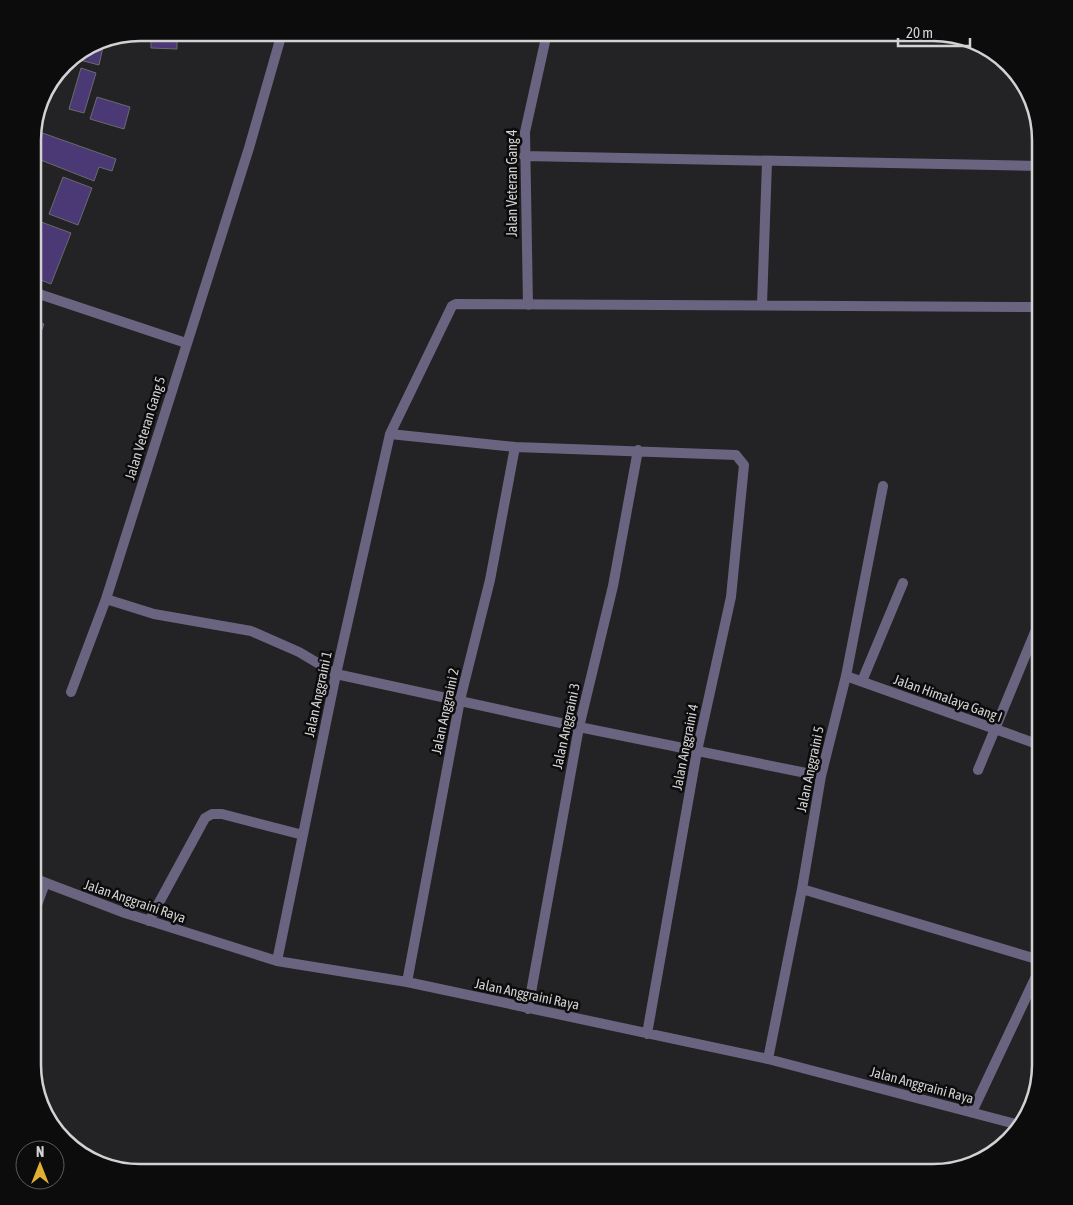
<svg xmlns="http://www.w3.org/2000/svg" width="1073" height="1205" font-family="'Asap Condensed',sans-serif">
  <rect width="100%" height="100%" fill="#232225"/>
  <path fill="#4a3974" stroke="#6a6a6d" d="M151 33H177V49L151 48Z
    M94 44 103 47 99 65 72 58Z
    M81 68 96 73 84 113 69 109Z
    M97 97 130 107 124 129 90 119Z
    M34 130 116 159 112 171 99 167 94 181 33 157Z
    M63 177 92 188 78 225 49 214Z
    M33 219 71 233 51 284 33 277Z
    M33 320 44 324 33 353Z"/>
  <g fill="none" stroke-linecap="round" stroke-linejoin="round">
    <path stroke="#6a6480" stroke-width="10" d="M862 681 903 583
      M978 770 995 729"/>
    <path stroke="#6a6480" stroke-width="10" d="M282 33 249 148 106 599 154 614 251 631 299 652 336 674 579 727 821 776
      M524 156 1040 166
      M33 292 186 343
      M528 305 525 132 547 33
      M762 305 767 162
      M390 434 515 447 736 455 744 465 731 597 697 751 647 1034
      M846 676 1040 745
      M71 692 106 599
      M995 729 1040 620
      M33 878 125 913 277 961 407 982 768 1059 1019 1125
      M802 889 1033 958 1038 963 1039 970 972 1112
      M33 916 45 883
      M149 921 205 818 212 814H222L303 835
      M277 961 336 674 390 434 452 306 456 304 1040 307
      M407 982 460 700 490 580 515 447
      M528 1009 579 727 613 586 638 450
      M768 1059 802 889 821 776 846 676 883 486"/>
  </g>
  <g text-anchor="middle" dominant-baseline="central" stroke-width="5" stroke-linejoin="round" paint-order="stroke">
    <g font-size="14" fill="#d2d1d3" stroke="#0c0c0d">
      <text transform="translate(512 183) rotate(-90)">Jalan Veteran Gang 4</text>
      <text transform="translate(145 428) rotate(-73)">Jalan Veteran Gang 5</text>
      <text transform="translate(318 694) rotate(-78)">Jalan Anggraini 1</text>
      <text transform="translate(948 698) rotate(20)">Jalan Himalaya Gang I</text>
      <text transform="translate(445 711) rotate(-78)">Jalan Anggraini 2</text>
      <text transform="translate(566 726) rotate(-78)">Jalan Anggraini 3</text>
      <text transform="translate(685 747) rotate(-79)">Jalan Anggraini 4</text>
      <text transform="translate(810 769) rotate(-78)">Jalan Anggraini 5</text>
      <text transform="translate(135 901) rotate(19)">Jalan Anggraini Raya</text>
      <text transform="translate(527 994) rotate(12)">Jalan Anggraini Raya</text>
      <text transform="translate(922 1085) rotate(15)">Jalan Anggraini Raya</text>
    </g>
  </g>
  <path d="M0 0H1073V1205H0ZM140 41H933A99 99 0 0 1 1032 140V1065A99 99 0 0 1 933 1164H140A99 99 0 0 1 41 1065V140A99 99 0 0 1 140 41Z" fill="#0c0c0d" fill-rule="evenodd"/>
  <path fill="none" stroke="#d2d1d3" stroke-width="2.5" d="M140 41H933A99 99 0 0 1 1032 140V1065A99 99 0 0 1 933 1164H140A99 99 0 0 1 41 1065V140A99 99 0 0 1 140 41Z"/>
  <g transform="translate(40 1165)"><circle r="24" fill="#0c0c0d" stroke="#5b5b5c"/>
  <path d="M0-4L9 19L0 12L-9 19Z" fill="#e1af34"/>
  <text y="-8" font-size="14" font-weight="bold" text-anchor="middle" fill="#d2d1d3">N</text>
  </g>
  <path d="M898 38v8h72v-8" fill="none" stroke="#d2d1d3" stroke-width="2.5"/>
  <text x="906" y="38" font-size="15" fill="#d2d1d3" stroke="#0c0c0d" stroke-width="4" paint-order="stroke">20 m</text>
</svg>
